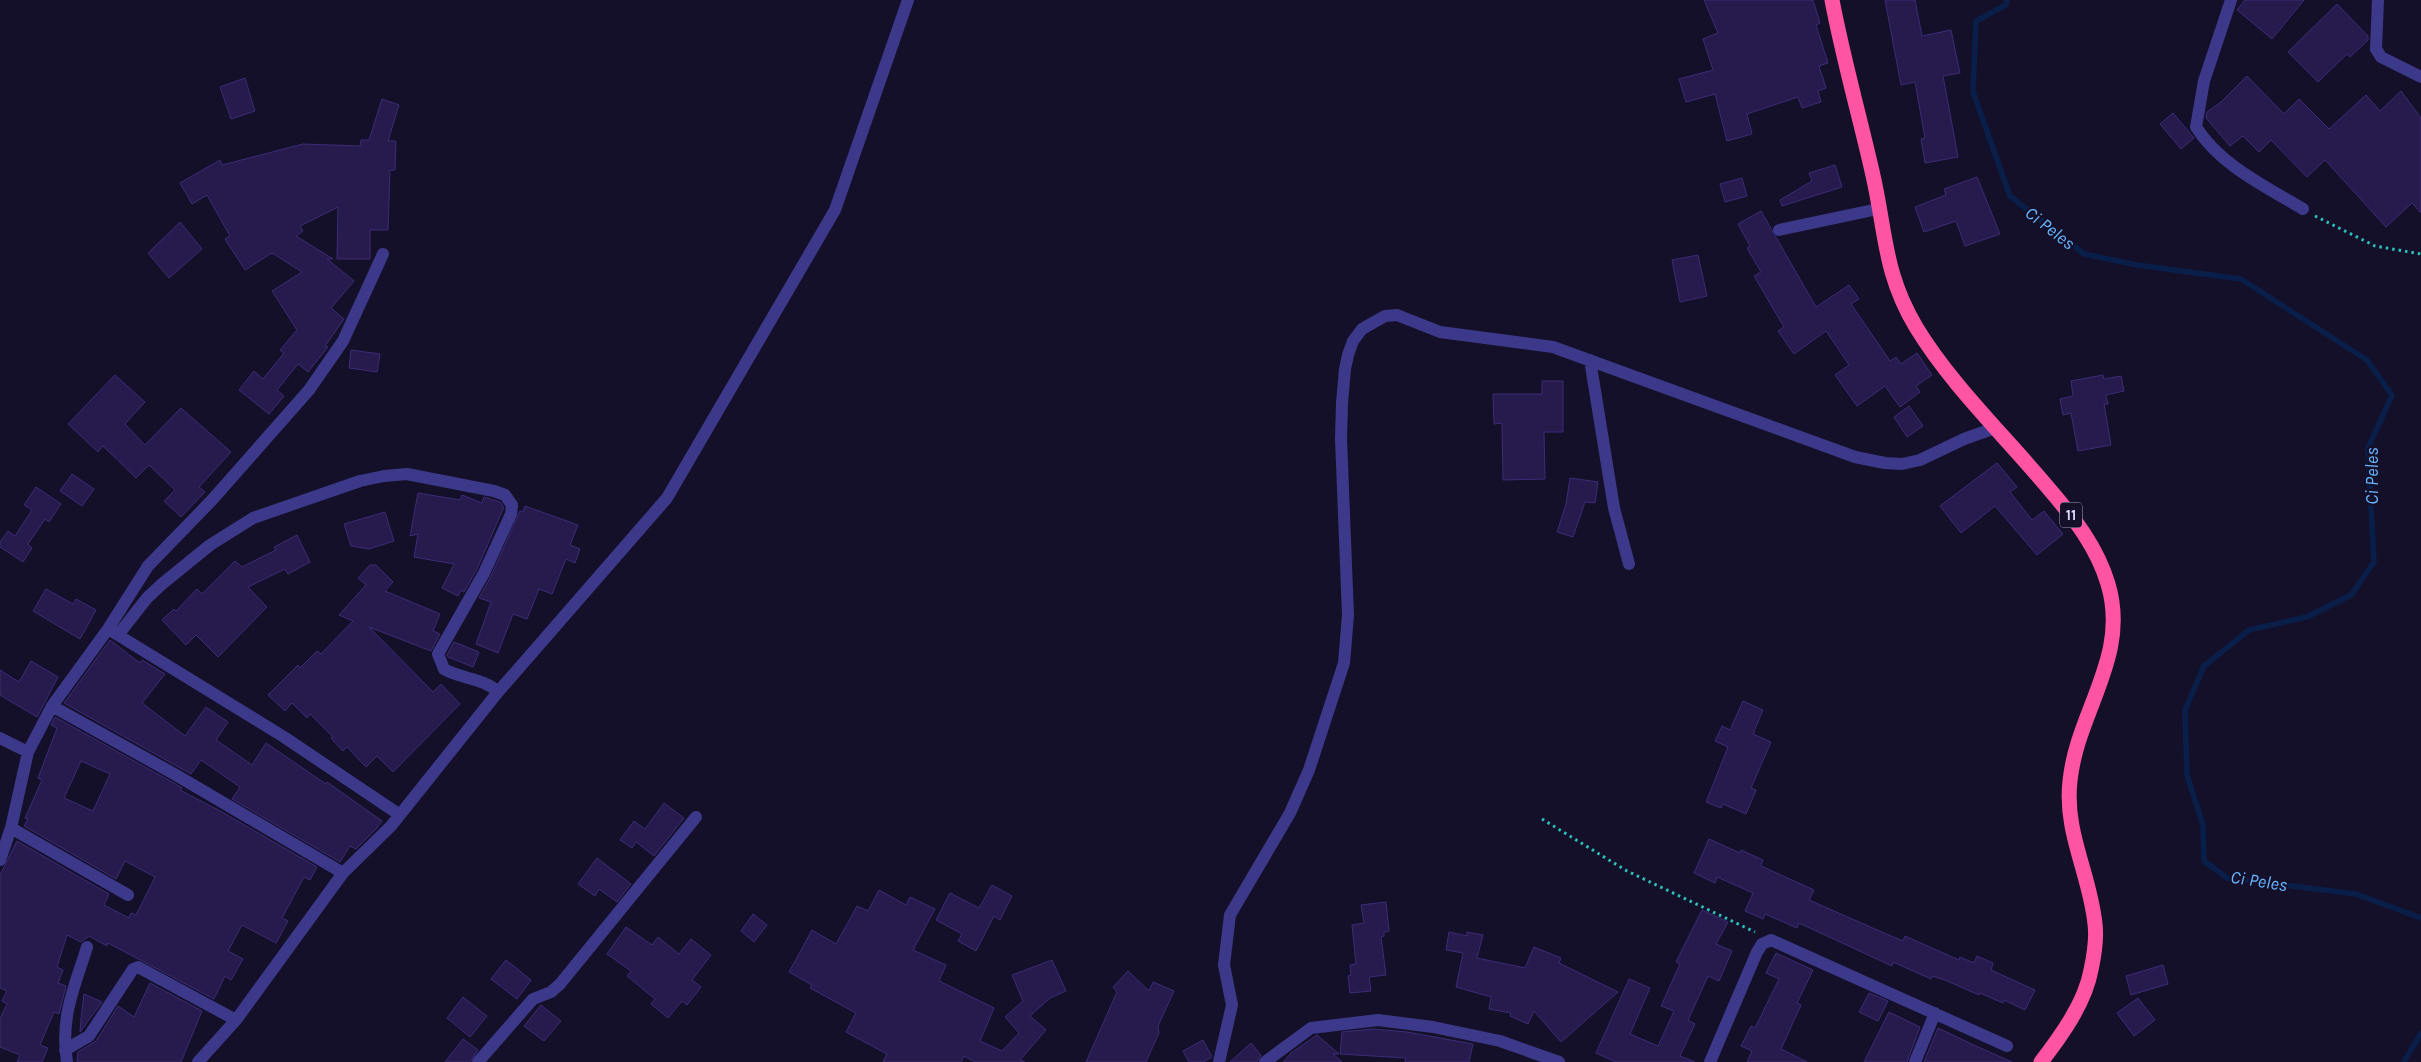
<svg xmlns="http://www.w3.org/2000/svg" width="2421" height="1062" font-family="Karla,sans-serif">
  <rect width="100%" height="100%" fill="#15102a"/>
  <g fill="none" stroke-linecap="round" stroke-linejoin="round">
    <path stroke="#091f4a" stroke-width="5.5" d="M2007 0 2006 5 1976 21 1973 92 2010 196 2084 254 2137 265 2241 279 2367 360 2392 395 2368 448 2374 562 2351 595 2307 617 2249 630 2204 666 2185 710 2187 775 2203 825 2204 861 2227 878 2356 894 2421 918
      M2404 1062 2421 1033"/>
  </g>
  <path fill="#261b4c" stroke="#3c2c78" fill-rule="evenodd" d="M1704 0H1813L1820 23 1816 25 1828 63 1819 66 1826 88 1818 91 1821 102 1802 108 1798 97 1747 114 1752 134 1727 141 1715 94 1686 102 1679 79 1713 70 1703 39 1718 33Z
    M1885 0H1915L1922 36 1951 30 1960 73 1943 76 1958 157 1925 163 1921 139 1925 138 1915 82 1901 85Z
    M2245 0H2304L2272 39 2237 10Z
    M2337 4 2368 36V40L2350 57 2347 54 2318 82 2288 52Z
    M2247 76 2284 114 2299 99 2329 129 2366 95 2380 111 2401 91 2421 118V213L2412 203 2386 227 2325 160 2307 177 2271 140 2259 152 2243 136 2230 146 2206 118 2207 112 2221 102Z
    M245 78 255 111 231 119 220 87Z
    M382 99 399 105 388 141H396L395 170H390L388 230H370V259H337L338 207 300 226 303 231 296 236 333 259H327L354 281 331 308 344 319 325 346 328 347 308 372 298 364 277 390 284 396 269 414 239 390 254 371 263 379 284 353 280 350 297 330 272 291 302 272 272 253 245 270 225 239 230 236 207 195 192 204 180 183 220 160 222 165 303 144 360 146 361 140H369Z
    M2173 113 2194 138 2181 149 2160 124Z
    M1835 165 1842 187 1782 206 1780 200 1812 181 1809 173Z
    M1977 177 2000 234 1965 246 1956 221 1924 232 1915 207 1946 195 1944 189Z
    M1742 178 1747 196 1725 202 1720 184Z
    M1761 211 1816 307 1849 285 1859 299 1851 304 1890 361 1896 357 1901 364 1917 353 1932 375 1916 386 1920 392 1900 407 1885 386 1857 406 1835 375 1849 365 1826 331 1794 354 1778 331 1784 327 1754 276 1761 272 1747 248 1750 246 1738 224Z
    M180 222 202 249 169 278 148 253Z
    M1698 255 1707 296 1680 302 1672 260Z
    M351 350 380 354 377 372 349 368Z
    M115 375 145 402 125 424 145 445 181 408 231 452 199 487 205 492 181 517 164 501 175 490 149 465 136 478 103 446 98 452 68 424Z
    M2103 375 2104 379 2121 376 2124 391 2106 395 2108 404H2104L2111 445 2078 451 2071 413 2063 415 2060 399 2073 396 2071 381Z
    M1542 381H1563V432H1544L1545 479 1503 480 1502 423 1494 424 1493 394H1542Z
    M1909 406 1923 426 1907 437 1894 417Z
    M1997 463 2017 487 2010 492 2032 520 2044 511 2063 534 2037 555 1995 506 1961 533 1940 506Z
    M72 474 94 489 82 506 60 491Z
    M1570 478 1598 482 1595 503 1585 502 1573 537 1557 532 1566 504Z
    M36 487 61 504 49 522 45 519 28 544 32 548 23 562 0 547V542L8 531 15 536 32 510 24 505Z
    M418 493 460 500 462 495 482 503 484 497 500 502 504 507 477 569 464 592 461 590 458 596 442 588 454 564 414 557 418 534 410 536Z
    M525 506 578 525 570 545 580 549 575 563 566 559 552 594 539 589 527 619 513 614 498 653 476 644 491 602 479 598 491 576 520 511 523 512Z
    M385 512 394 541 369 549 351 546 344 524Z
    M297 535 310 562 288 574 285 569 248 587 267 607 218 657 196 635 186 645 162 620 174 609 176 611 197 589 202 594 235 561 242 567 276 550 274 547Z
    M370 565H376L393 582 385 591 440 614 433 631 440 634 431 651 369 627 433 692 441 684 460 704 393 772 377 756 366 767 347 747 343 751 331 738 333 737 310 714 307 718 292 703 285 711 268 695 298 665 300 668 317 651 321 654 353 621 339 615 366 585 358 578Z
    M46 589 73 604 76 599 96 610 80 639 33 611Z
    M110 640 140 663 142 660 165 674 142 703 185 736 206 707 228 722 216 740 252 765 266 743 326 784 327 782 382 821 376 829 356 849 350 846 340 862 232 799 240 787 201 760 191 774 64 703Z
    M454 642 479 652 473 667 448 657 447 655Z
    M31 661 58 677 37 717 0 695V670L19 682Z
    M1743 701 1763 710 1753 734 1771 742 1751 788 1756 790 1746 814 1723 804 1721 808 1706 802 1728 747 1715 741 1722 726 1730 730Z
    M55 717 172 782 182 788 180 790 222 812 317 867 310 880 304 877 282 918 288 921 276 943 242 925 228 951 243 959 231 980 225 976 214 999 108 943 107 946 89 936 81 942 67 935 57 967 63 970 58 983 66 986 59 1014 54 1012 40 1045 48 1048 42 1062H17L20 1055 0 1047V1019L7 1004 2 1001 7 991 0 988V875L17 841 109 894 104 905 129 918 131 913 136 915 155 877 125 861 116 879 24 826 28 819 25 818 42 780 38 778 57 728 51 725ZM81 761 110 774 93 811 64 798Z
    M664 803 684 818 654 856 636 842 632 848 620 840 634 821 645 829Z
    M1709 839 1740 853 1741 850 1763 860 1761 866 1814 890 1809 900 1884 933 1903 941 1905 936 1959 960 1960 957 1974 963 1977 956 1993 963 1991 970 2035 990 2025 1010 2004 1000 2003 1003 1980 993 1979 995 1945 980 1932 976 1931 979 1893 962 1892 966 1799 923 1797 928 1765 914 1763 919 1745 911 1753 893 1717 877 1715 883 1694 873Z
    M597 858 631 884 617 902 599 889 595 896 578 884Z
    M992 885 1012 896 1000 920 994 916 976 951 958 941 962 934 936 920 950 893 979 908Z
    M879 890 906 905 910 897 935 909 913 950 946 965 939 981 994 1008 980 1041 1002 1051 1019 1033 1005 1017 1023 1001 1012 975 1052 960 1066 991 1050 998 1030 1016 1046 1030 1020 1060 1025 1062H975L964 1056 961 1062H883L887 1054 846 1032 856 1013 810 988 812 985 789 972 812 930 836 944 857 906 868 911Z
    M1386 902 1389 931 1384 932V936L1381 937 1386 975 1369 977 1371 991 1350 993 1348 976 1351 975 1350 965 1356 964 1352 925 1364 923 1361 905Z
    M1702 910 1728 922 1716 944 1732 951 1719 981 1708 976 1688 1020 1695 1024 1680 1056 1695 1062H1616L1596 1053 1629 979 1650 988 1630 1034 1658 1046 1674 1011 1661 1006 1680 964 1676 962Z
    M753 914 767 925 754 942 741 931Z
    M626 927 652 945 658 937 679 954 691 939 711 955 692 980 701 987 687 1005 682 1001 668 1018 651 1004 655 999 627 976 631 971 607 954Z
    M1449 932 1467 936V932L1483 935 1477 958 1525 968 1534 947 1561 958 1559 963 1618 992 1561 1042 1534 1011 1528 1024 1510 1016 1511 1013 1489 1009 1491 997 1456 987 1463 953 1446 950Z
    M1776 953 1813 970 1797 1003 1801 1005 1781 1049 1807 1062H1747L1752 1051 1741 1046 1751 1026 1755 1028 1779 979 1766 973Z
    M506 960 531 980 517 999 491 979Z
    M2163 965 2168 984 2131 995 2126 976Z
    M1128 971 1149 991 1153 982 1174 991 1158 1026 1159 1033 1146 1062H1086L1117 992 1113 987Z
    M150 983 202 1011 181 1062H77L78 1052 96 1041 118 1006 134 1017Z
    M1869 993 1888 1001 1878 1021 1859 1012Z
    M84 994 102 1002 80 1032 81 1019Z
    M463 997 487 1016 470 1037 447 1018Z
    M2138 998 2155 1020 2134 1036 2117 1013Z
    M541 1005 561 1021 544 1041 524 1026Z
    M1889 1012 1920 1027 1907 1062H1864Z
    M1938 1028 1976 1046 2012 1062H1924Z
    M1373 1029 1407 1032 1473 1044 1469 1062H1405L1406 1058 1340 1054 1342 1032Z
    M1317 1035 1339 1054H1333L1342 1062H1283L1291 1053Z
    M463 1039 478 1050 470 1062H445Z
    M1203 1040 1212 1057 1203 1062H1189L1183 1051Z
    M1251 1043 1261 1055 1257 1062H1230Z"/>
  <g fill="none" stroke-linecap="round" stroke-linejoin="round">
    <path stroke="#2cc0b9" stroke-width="3" stroke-dasharray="2.5 4" stroke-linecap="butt" d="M2315 216 2375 246 2421 254
      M1542 819 1627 871 1755 932"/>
    <path stroke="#3d398a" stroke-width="12" d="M2231 0 2204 81 2196 127C2220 165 2265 186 2303 209
      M2378 0 2376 49 2381 57 2421 77
      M1779 230 1878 209
      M1590 360 1614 508 1629 564
      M113 632 284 737 400 815
      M118 635 147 598 162 584 210 545 253 518 360 481 384 476 407 474 494 491 505 495 512 505 511 514 484 573 438 654 444 669C461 679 484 678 498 692
      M52 706 176 775 343 873
      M0 738 28 752
      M11 828 128 895
      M0 860 11 828 28 752 52 706 108 629 148 566 212 500 309 390 343 341 383 254
      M65 1050 89 1036 133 969 138 967 236 1020
      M67 1062C60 1017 74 989 87 947
      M198 1062 236 1020 343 873 391 826 498 692 667 498 835 210 908 0
      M478 1062 533 999 551 992 560 984 696 817
      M1219 1062 1232 1005 1224 965 1230 915 1290 813 1309 770 1344 663 1348 615 1341 439 1342 403 1345 369 1348 355 1353 341 1362 329 1385 316 1397 315 1440 332 1553 347 1855 457 1885 463 1902 464 1920 460 1964 439 1995 428
      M1265 1062 1311 1028 1378 1020 1433 1027 1500 1041 1559 1062
      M1710 1062 1757 952 1762 944 1771 940 2007 1046
      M1915 1062 1935 1013"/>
    <path stroke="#ff54a3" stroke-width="15" d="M1832 0C1843 58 1859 114 1872 171 1886 230 1883 272 1916 327 1951 385 2007 438 2050 490 2074 518 2097 547 2108 584 2130 657 2077 711 2070 781 2064 832 2090 874 2095 924 2097 939 2094 956 2091 970 2085 1003 2061 1036 2041 1062"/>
  </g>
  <g text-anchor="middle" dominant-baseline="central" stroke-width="4.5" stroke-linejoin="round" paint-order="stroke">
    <rect fill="#15102a" stroke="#a29dbf" stroke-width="1" x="2060" y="502.5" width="22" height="25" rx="4"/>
    <g font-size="15" font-weight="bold" fill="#ded9ff">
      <text x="2071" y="515">11</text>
    </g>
    <g font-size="18" font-style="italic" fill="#67b6ff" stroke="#15102a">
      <text transform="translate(2050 228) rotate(38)">Ci Peles</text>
      <text transform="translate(2372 476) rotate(-90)">Ci Peles</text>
      <text transform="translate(2259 881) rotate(9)">Ci Peles</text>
    </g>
  </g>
</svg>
